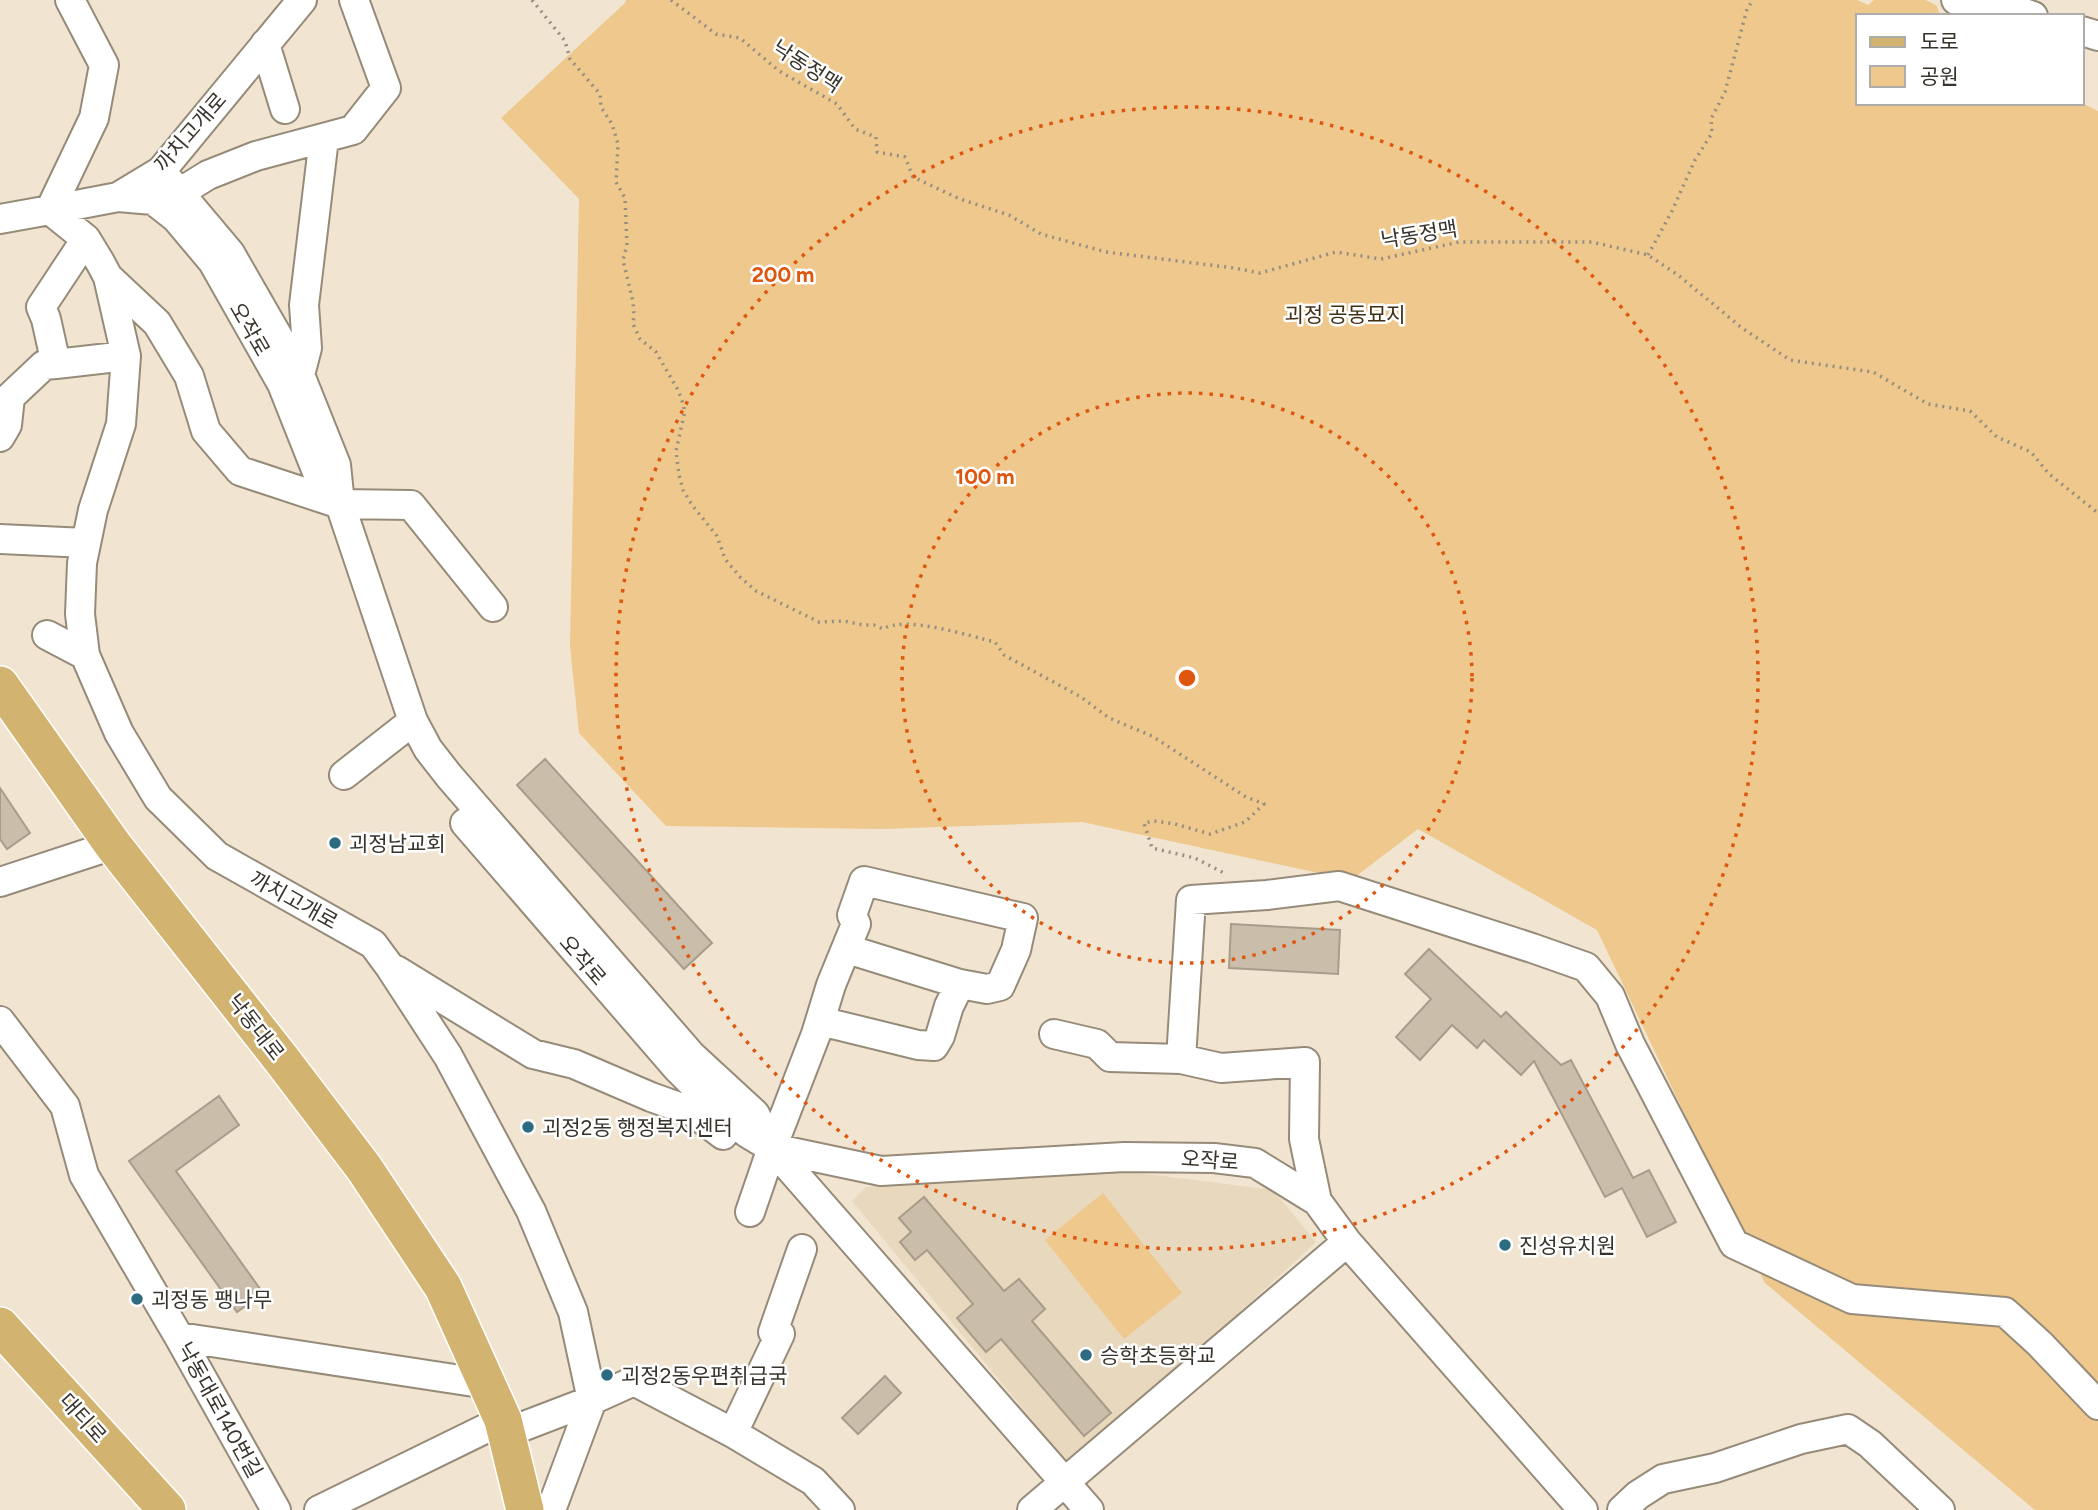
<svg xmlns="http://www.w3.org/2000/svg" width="2098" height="1510" font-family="Figtree,'Noto Sans KR',sans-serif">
  <rect width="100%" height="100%" fill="#f1e5d1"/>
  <path fill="#e8d8be" d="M1123 1171 1273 1190 1316 1242 1071 1467 852 1201 866 1187Z"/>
  <path fill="#eec88c" d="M626 0H1857L1868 5 1874 0H1926L1937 6 1940 16H1858V103H2082L2098 111V1510H2035L1765 1283 1597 930 1418 829 1351 880 1082 822 882 829 666 826 579 733 570 646 579 199 501 118 625 3Z
    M1103 1193 1182 1293 1124 1339 1045 1240Z"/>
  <path fill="#cabeab" stroke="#a89c8a" stroke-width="2" d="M545 759 712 943 684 969 517 785Z
    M0 788 30 833 7 849 0 839Z
    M1231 924 1340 930 1338 974 1229 968Z
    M1429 949 1501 1017 1506 1012 1561 1065 1571 1060 1633 1178 1649 1170 1676 1222 1647 1237 1622 1188 1605 1197 1534 1061 1521 1075 1484 1040 1477 1048 1452 1025 1420 1060 1396 1037 1431 999 1405 974Z
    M219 1096 239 1125 176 1171 263 1293 237 1312 129 1161Z
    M924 1197 1004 1291 1019 1279 1045 1309 1032 1321 1111 1413 1084 1436 1001 1339 986 1352 957 1318 973 1304 927 1250 915 1260 900 1242 911 1232 899 1218Z
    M885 1376 901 1393 858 1434 842 1418Z"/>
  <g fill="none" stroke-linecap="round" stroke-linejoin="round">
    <defs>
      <path id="minor" d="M302 0 161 171 118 197 50 210 86 239 100 262 108 277 126 356 121 424 93 510 82 563 80 614 85 655 119 733 158 798 217 856 373 944 390 967 448 1056 531 1211 573 1312 592 1400 551 1510
        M1956 0 2009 8 2033 16
        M2082 31 2098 36
        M265 44 285 109
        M161 171 230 253 300 375 336 465 340 504 413 721 428 749 449 776 691 1055 755 1114 772 1148 1089 1510
        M179 193 208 175 256 156 353 130 386 88 354 0
        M118 197 153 200 176 218 213 262 282 384 317 472 340 504
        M0 219 50 210 94 118 104 65 70 0
        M108 277 157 323 189 376 206 431 240 471 340 504 411 505 493 607
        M56 364 126 356
        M300 375 307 348 304 305 324 138
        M0 437 7 425 10 397 44 365 56 364 46 319 41 307 86 239
        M0 539 86 543
        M47 635 85 655
        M344 775 413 721
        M465 823 677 1068 719 1110 747 1133 772 1148 881 1171 1124 1157 1214 1158 1255 1163 1317 1201 1347 1242 1583 1510
        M0 882 113 845
        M396 970 533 1054 574 1064 651 1097 693 1112 723 1135
        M0 1021 65 1106 84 1175 179 1337 276 1510
        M820 1021 918 1045 934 1046 940 1036 949 1006 960 984
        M1054 1034 1097 1044 1110 1057 1181 1059
        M1317 1201 1304 1139 1305 1062 1221 1068 1181 1059 1191 900 1267 895 1339 886 1532 948 1586 967 1610 996 1630 1044 1734 1244 1852 1299 2005 1312 2040 1344 2098 1405
        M750 1212 772 1148 816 1034 831 985 856 924 852 915 864 881 1023 918 1016 950 1000 986 987 989 960 984 847 949
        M179 1337 487 1384
        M506 1433 592 1400 634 1381 733 1433 813 1481 840 1510
        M733 1433 780 1334 773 1332 802 1249
        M319 1510 503 1420
        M1032 1510 1347 1242
        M1622 1510 1638 1495 1663 1479 1715 1468 1801 1439 1848 1429 1870 1444 1940 1510"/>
      <path id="major" d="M0 685 113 845 282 1060 364 1168 443 1287 503 1420 525 1510
        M0 1326 167 1510"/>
    </defs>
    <use href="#minor" stroke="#968b79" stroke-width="32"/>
    <use href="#major" stroke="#fff" stroke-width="40"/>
    <path stroke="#968e80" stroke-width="3.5" stroke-dasharray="2 5" stroke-linecap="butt" d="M532 0 565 41 570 59 600 94 601 107 612 124 618 144 616 182 625 198 627 245 623 260 633 302 634 315 633 324 640 339 656 352 678 390 684 406V415L676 451 679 475 683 490 692 505 717 536 725 559 740 577 756 591 819 622 844 621 863 625H874L883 629C905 615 970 636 995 642L1004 655 1081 697 1109 718 1152 736 1246 797 1264 804 1245 822 1210 834 1175 824 1154 821 1144 823 1152 848 1195 858 1226 874
      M671 0 716 34 740 38 779 71 837 104 855 129 876 137 877 152 905 157 913 177 960 199 1009 215 1041 234 1106 252 1234 268 1260 273 1336 252 1381 259 1459 242H1592L1648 255 1678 275 1742 328 1790 360 1873 372 1928 404 1970 411 1997 437 2031 452 2049 474 2098 513
      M1648 255 1672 211 1695 160 1712 133 1711 119 1725 92 1747 9 1753 0"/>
    <use href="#minor" stroke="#fff" stroke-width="28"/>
    <use href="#major" stroke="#d3b370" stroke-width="37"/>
  </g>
  <g fill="none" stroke="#df570e" stroke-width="3.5" stroke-dasharray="3.5 7">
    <circle cx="1187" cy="678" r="285"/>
    <circle cx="1187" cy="678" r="571"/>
  </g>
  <g fill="#2d6b81" stroke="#fff" stroke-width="2.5">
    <circle cx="335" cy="843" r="7"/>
    <circle cx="528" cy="1127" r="7"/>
    <circle cx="1505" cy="1245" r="7"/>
    <circle cx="137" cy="1299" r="7"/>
    <circle cx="1086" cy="1355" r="7"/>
    <circle cx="607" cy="1375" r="7"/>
  </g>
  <g text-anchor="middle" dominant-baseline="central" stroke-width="5" stroke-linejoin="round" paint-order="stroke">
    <g font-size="21" fill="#38332b" stroke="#fff">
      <text transform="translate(807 66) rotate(33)">낙동정맥</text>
      <text transform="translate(190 132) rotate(-49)">까치고개로</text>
      <text transform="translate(1419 234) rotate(-9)">낙동정맥</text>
      <text transform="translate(250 329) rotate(60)">오작로</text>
      <text transform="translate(294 900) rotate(29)">까치고개로</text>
      <text transform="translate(583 960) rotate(49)">오작로</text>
      <text transform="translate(256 1027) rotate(52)">낙동대로</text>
      <text transform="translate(1210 1160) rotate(4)">오작로</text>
      <text transform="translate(220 1410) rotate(61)">낙동대로140번길</text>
      <text transform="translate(83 1418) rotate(48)">대티로</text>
    </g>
    <g font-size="21" fill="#3f2f14" stroke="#fff">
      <text x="1345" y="314">괴정 공동묘지</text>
    </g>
    <g font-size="21" fill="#38332b" stroke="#fff" text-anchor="start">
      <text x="349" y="843">괴정남교회</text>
      <text x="542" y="1127">괴정2동 행정복지센터</text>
      <text x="1519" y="1245">진성유치원</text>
      <text x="151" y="1299">괴정동 팽나무</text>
      <text x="1100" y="1355">승학초등학교</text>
      <text x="621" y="1375">괴정2동우편취급국</text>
    </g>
  </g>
  <circle cx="1187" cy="678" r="10" fill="#df570e" stroke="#fff" stroke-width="3.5"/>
  <g font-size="21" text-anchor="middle" font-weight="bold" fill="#df570e" stroke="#fff" stroke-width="5" stroke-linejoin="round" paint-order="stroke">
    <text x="783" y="282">200 m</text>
    <text x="985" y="484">100 m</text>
  </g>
  <rect x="1856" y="14" width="228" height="91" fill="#ffffff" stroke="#afadaa" stroke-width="2"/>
  <rect x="1870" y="37" width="35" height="10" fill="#d3b370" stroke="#afadaa" stroke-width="2"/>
  <text x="1920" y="49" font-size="21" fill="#38332b">도로</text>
  <rect x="1870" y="66" width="35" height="21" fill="#eec88c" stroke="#afadaa" stroke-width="2"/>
  <text x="1920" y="84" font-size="21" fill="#38332b">공원</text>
</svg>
